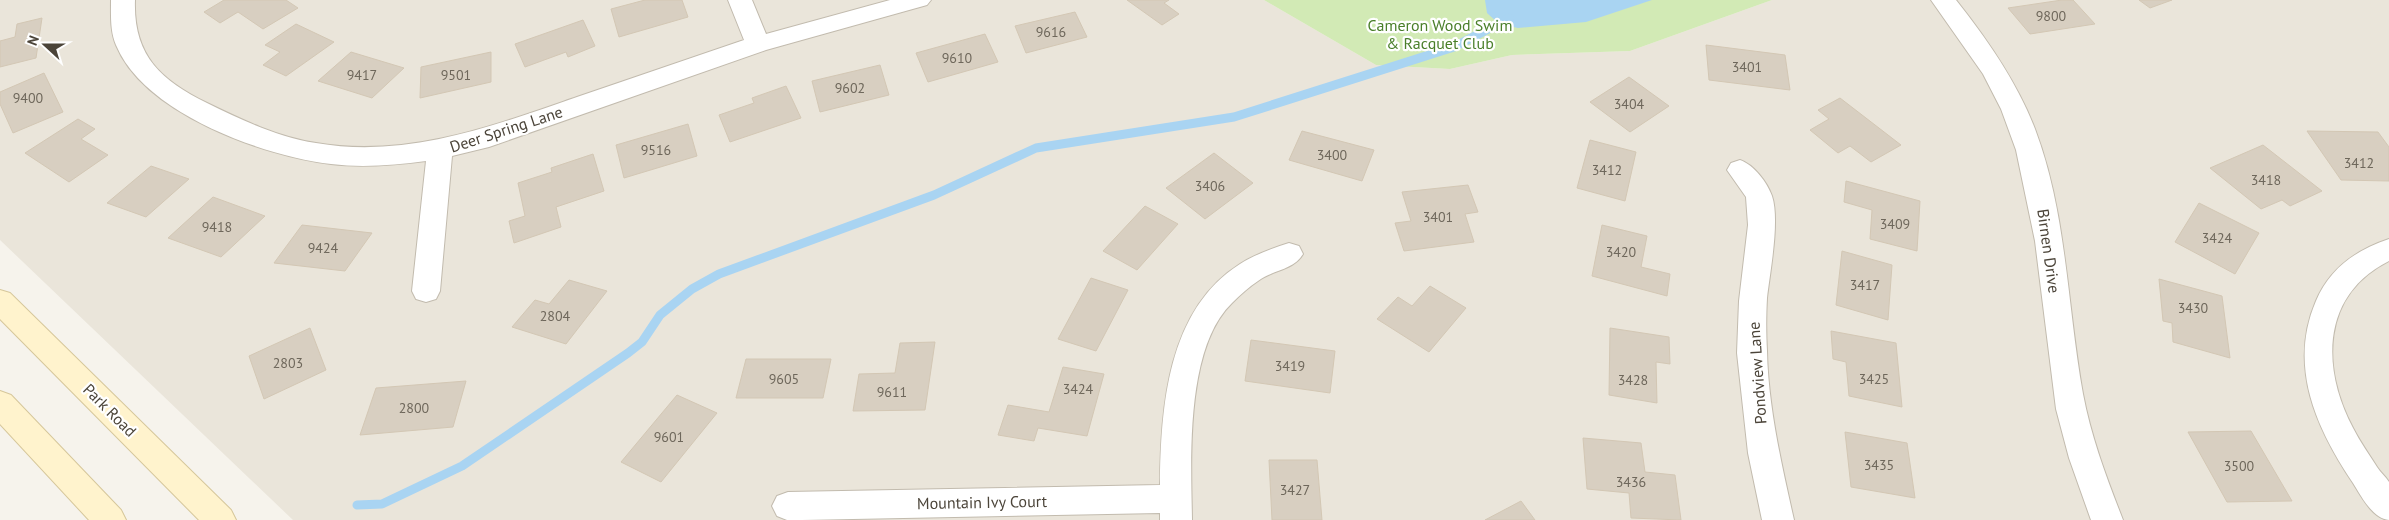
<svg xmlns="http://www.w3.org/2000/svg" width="2389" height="520" font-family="'PT Sans',sans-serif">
  <rect width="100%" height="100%" fill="#f6f3ec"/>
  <path fill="#eae5da" d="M0 0H1264L1376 65 1450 69 1512 55 1630 51 1772 0H2389V520H293L0 240Z"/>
  <path fill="#d2eab5" d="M1264 0H1772L1630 51 1512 55 1450 69 1376 65Z"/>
  <path fill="#a9d4f2" d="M1485 0H1652L1586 22 1518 28 1499 24 1487 13Z"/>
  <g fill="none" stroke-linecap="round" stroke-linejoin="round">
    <path stroke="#a9d4f2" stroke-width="9" d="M357 505 382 504 462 466 628 353 642 342 660 315 692 289 719 274 934 195 1036 148 1234 117 1454 47 1509 18"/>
  </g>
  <path fill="#d8cfc1" stroke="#d3c7b4" d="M224 0H286L298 8 263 29 238 12 220 23 204 12Z
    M645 0H682L688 17 619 37 611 9Z
    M1127 0H1169L1164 3 1179 14 1162 25Z
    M2062 0H2073L2095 24 2030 34 2008 8Z
    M2139 0H2172L2150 8Z
    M1075 12 1087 37 1026 53 1015 26Z
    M42 18 36 58 0 67V41L15 37 17 24Z
    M583 20 595 46 568 57 566 52 525 67 515 44Z
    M296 24 334 42 286 76 263 65 280 52 265 45Z
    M985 34 998 62 928 82 916 53Z
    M1706 45 1785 55 1790 90 1709 80Z
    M351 52 404 68 372 98 318 81Z
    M491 52V82L420 98 421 67Z
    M880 65 889 95 820 112 812 81Z
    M44 73 63 112 13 133 0 104V92Z
    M1629 77 1669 106 1630 132 1590 102Z
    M786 86 801 118 730 142 719 115 754 103 752 98Z
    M1840 98 1901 145 1871 162 1850 146 1838 153 1810 130 1829 119 1818 110Z
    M78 119 95 129 81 139 108 155 69 182 25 153Z
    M688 124 697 156 624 178 616 145Z
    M1302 131 1374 150 1362 181 1289 160Z
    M2307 131 2378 132 2389 147V181L2341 180Z
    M1590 140 1636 152 1625 201 1577 188Z
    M2263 145 2322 191 2290 206 2282 200 2261 209 2210 168Z
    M1214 153 1253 183 1205 219 1166 188Z
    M593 154 604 191 556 207 561 227 514 243 509 221 525 216 518 183 552 172 551 168Z
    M151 166 189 179 146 217 107 203Z
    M1846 181 1920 201 1917 251 1870 239 1872 210 1844 202Z
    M1468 185 1478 212 1465 214 1474 242 1404 251 1395 223 1411 221 1402 192Z
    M213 197 265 216 221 257 168 238Z
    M2199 203 2259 233 2235 274 2175 242Z
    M1145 206 1178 224 1137 270 1103 251Z
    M302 225 372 233 345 271 274 263Z
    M1602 225 1647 236 1641 267 1670 274 1667 296 1592 276Z
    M1842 251 1892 265 1888 320 1836 305Z
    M1091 278 1128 290 1096 351 1058 339Z
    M2159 279 2222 296 2230 358 2173 342 2172 323 2163 321Z
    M569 280 607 291 566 344 512 327 535 300 549 304Z
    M1430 286 1466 308 1429 352 1377 319 1398 297 1412 306Z
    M310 328 326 370 264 399 249 356Z
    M1610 328 1669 337 1670 364 1656 362 1657 403 1609 395Z
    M1831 331 1896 343 1902 407 1849 396 1846 362 1833 359Z
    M1251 340 1335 351 1330 393 1245 381Z
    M935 342 925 410 853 411 859 374 895 373 900 343Z
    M746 359H831L823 398H736Z
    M1063 367 1104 374 1087 436 1038 428 1034 441 998 435 1008 405 1049 412Z
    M466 381 453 427 360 435 376 388Z
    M677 395 717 413 661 482 621 462Z
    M2251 431 2292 501 2227 502 2188 432Z
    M1845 432 1907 443 1915 498 1851 487Z
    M1583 438 1641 443 1645 472 1675 475 1681 520 1631 518 1629 493 1587 489Z
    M1269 460H1317L1322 520H1272Z
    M1521 501 1535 520H1485Z"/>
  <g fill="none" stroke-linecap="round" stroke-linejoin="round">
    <defs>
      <path id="minor" d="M111 0H135C133 55 160 80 207 103 242 120 277 137 316 143 406 159 493 126 577 97 633 78 688 59 744 40L728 0H752L766 34 890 0H931L927 5 766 50 489 147 452 156 440 291 436 299 426 302 416 299 412 291 426 161C395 165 363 168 331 164 263 156 144 113 116 45 110 31 111 15 111 0Z
        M1931 0H1956C1987 39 2017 82 2035 129 2067 213 2067 306 2083 394 2091 437 2107 479 2123 520H2091L2069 458 2056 409 2035 241 2016 150 2001 109 1983 74Z
        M1740 160C1754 165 1767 182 1772 196 1780 220 1770 272 1767 298 1766 315 1766 334 1767 351 1768 406 1782 467 1794 520H1762L1748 453 1737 353 1739 301 1748 225 1746 197 1727 170 1731 163Z
        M2389 239V261C2321 295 2321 368 2353 428 2360 442 2369 454 2377 467 2380 472 2386 477 2389 482 2389 491 2389 510 2389 520 2373 519 2361 496 2353 483 2316 428 2288 366 2316 301 2330 268 2356 250 2389 239Z
        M1289 243 1299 246 1303 254C1294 270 1272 270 1258 281 1249 287 1240 295 1232 303 1185 348 1191 460 1192 520H1160V513L802 520H787L777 516 772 506 777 496 788 492 1160 485C1161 408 1167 310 1240 264 1254 255 1273 248 1289 243Z"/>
      <path id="secondary" d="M0 290 10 293 231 510 236 520H199L0 319Z
        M0 391 11 395 121 510 126 520H89L0 424Z"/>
    </defs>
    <use href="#minor" stroke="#c2bbae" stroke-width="2"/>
    <use href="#secondary" stroke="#d6c79b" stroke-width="2"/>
    <use href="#minor" fill="#fff" fill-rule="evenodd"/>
    <use href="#secondary" fill="#fff3cd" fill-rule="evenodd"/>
  </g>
  <g text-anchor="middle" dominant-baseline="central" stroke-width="4.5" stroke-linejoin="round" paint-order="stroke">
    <g font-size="14" fill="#6e675b">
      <text x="2051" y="16">9800</text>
      <text x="1051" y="32">9616</text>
      <text x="957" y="58">9610</text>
      <text x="1747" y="67">3401</text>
      <text x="362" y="75">9417</text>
      <text x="456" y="75">9501</text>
      <text x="850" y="88">9602</text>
      <text x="28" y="98">9400</text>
      <text x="1629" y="104">3404</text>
      <text x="656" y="150">9516</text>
      <text x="1332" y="155">3400</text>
      <text x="2359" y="163">3412</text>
      <text x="1607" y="170">3412</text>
      <text x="2266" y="180">3418</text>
      <text x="1210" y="186">3406</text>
      <text x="1438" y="217">3401</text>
      <text x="1895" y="224">3409</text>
      <text x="217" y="227">9418</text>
      <text x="2217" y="238">3424</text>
      <text x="323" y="248">9424</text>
      <text x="1621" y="252">3420</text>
      <text x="1865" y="285">3417</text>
      <text x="2193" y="308">3430</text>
      <text x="555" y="316">2804</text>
      <text x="288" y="363">2803</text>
      <text x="1290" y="366">3419</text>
      <text x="784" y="379">9605</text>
      <text x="1874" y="379">3425</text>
      <text x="1633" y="380">3428</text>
      <text x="1078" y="389">3424</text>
      <text x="892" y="392">9611</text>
      <text x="414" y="408">2800</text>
      <text x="669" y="437">9601</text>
      <text x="1879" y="465">3435</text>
      <text x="2239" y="466">3500</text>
      <text x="1631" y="482">3436</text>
      <text x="1295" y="490">3427</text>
    </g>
    <g font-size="16" fill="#4a7f2a" stroke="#fff">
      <text x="1440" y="25">Cameron Wood Swim<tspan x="1440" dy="18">&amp; Racquet Club</tspan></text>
    </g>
    <g font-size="16" fill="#4b4439" stroke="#fff">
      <text transform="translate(506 129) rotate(-18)">Deer Spring Lane</text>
      <text transform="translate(2049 251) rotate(82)">Birnen Drive</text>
      <text transform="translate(1757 373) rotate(-94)">Pondview Lane</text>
      <text transform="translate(110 410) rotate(45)">Park Road</text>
      <text transform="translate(982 502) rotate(-1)">Mountain Ivy Court</text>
    </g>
  </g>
  <g transform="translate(45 45) rotate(291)" stroke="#ffffff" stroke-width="4" paint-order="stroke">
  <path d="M0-4L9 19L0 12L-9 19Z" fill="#4b4439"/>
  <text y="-8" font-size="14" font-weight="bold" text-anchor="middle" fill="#4b4439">N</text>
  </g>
</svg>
